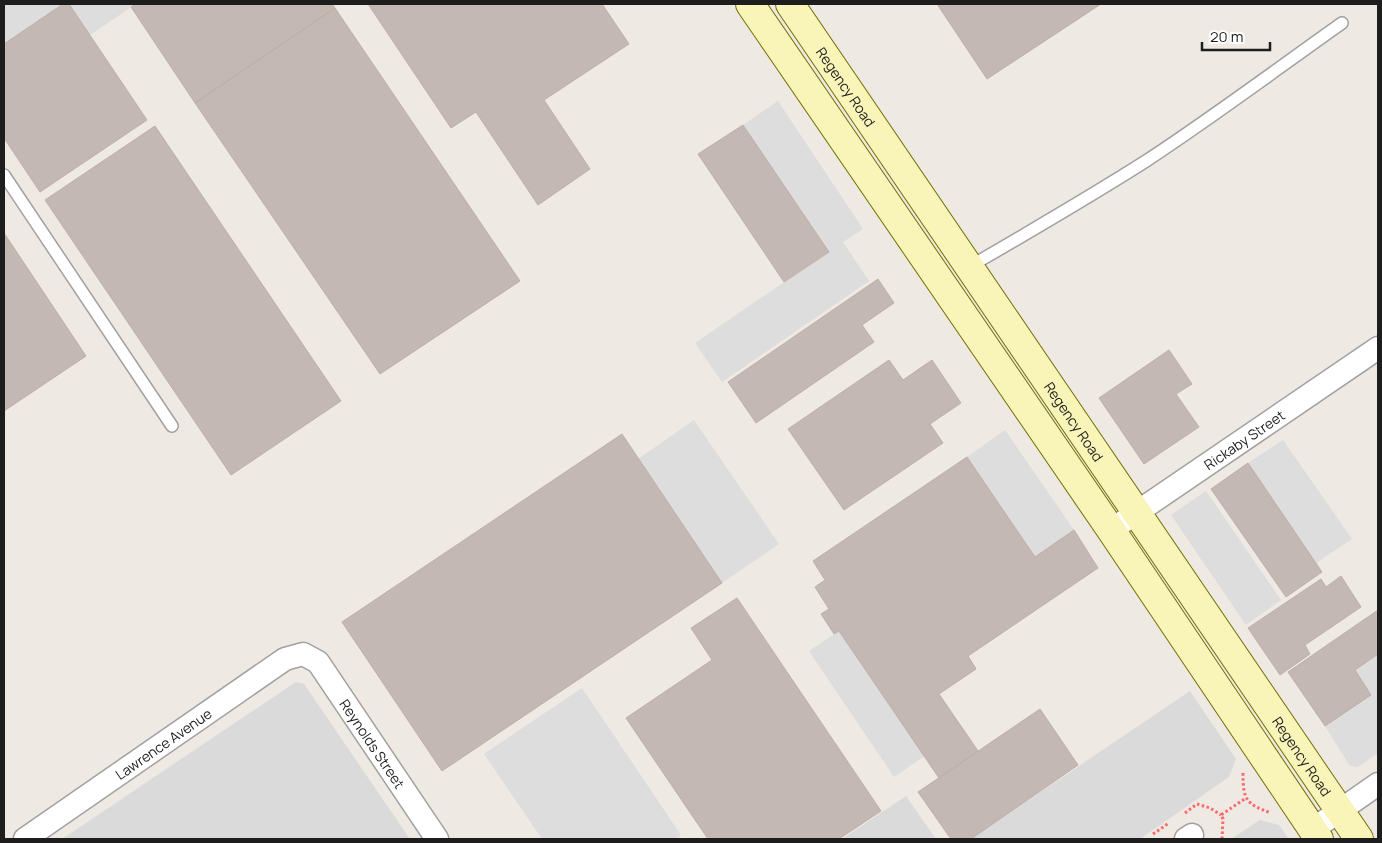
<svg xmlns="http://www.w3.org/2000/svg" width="1382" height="843" font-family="Manrope,sans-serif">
  <rect width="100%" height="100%" fill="#eee9e3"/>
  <path fill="#dbdada" d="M296 682 304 684 410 839H62Z
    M1190 691 1236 759 1229 777 1140 839H971Z
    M906 796 936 839H842Z
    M1260 820 1279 825 1289 839H1231Z"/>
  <path fill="#ddd" d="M4 4H63L4 44Z
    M69 4H136L90 35Z
    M778 101 863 229 843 242 869 281 722 382 695 343 828 252 743 125Z
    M694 420 779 544 722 583 638 459Z
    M1005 430 1074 530 1035 557 967 457Z
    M1283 440 1352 539 1316 563 1248 463Z
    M1206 491 1281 600 1246 625 1171 515Z
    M839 631 925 756 894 777 809 651Z
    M1378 654V753L1358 767 1350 766 1325 726 1371 695 1355 670Z
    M582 688 681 835 674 839H542L484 754Z"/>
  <path fill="#c3b8b3" stroke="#c0aea6" d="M63 4H69L147 120 40 192 4 138V44Z
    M136 4H332L335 8 195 103 131 7Z
    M368 4H602L629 44 544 100 590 169 538 205 476 112 451 128Z
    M937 4H1101L987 79Z
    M335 8 520 281 380 374 195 103Z
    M743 125 829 252 784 282 698 154Z
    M155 126 341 401 231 475 45 200Z
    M4 233 86 356 4 411Z
    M878 279 894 303 862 325 874 342 756 423 728 382Z
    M1169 350 1192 384 1176 394 1199 427 1144 464 1099 398Z
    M889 360 903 380 932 360 961 403 930 424 943 443 844 510 788 429Z
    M622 434 722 583 442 771 342 622Z
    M967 457 1035 557 1074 530 1098 568 968 656 976 669 939 694 978 751 939 778 839 631 834 634 821 614 829 609 815 587 825 580 813 561Z
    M1248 463 1322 572 1286 597 1211 489Z
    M1341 576 1361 607 1305 645 1310 654 1280 675 1248 628 1321 579 1326 587Z
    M737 598 881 811 839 839H708L626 718 712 660 691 628Z
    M1378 610V654L1355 670 1371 695 1325 726 1288 672Z
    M1040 709 1078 765 971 839H951L918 792Z"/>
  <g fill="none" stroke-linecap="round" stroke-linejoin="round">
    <defs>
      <path id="service" d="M4 175 172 426
        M969 267C1029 232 1088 198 1146 161 1213 117 1277 69 1342 23"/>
      <g id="minor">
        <path id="s1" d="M1111 530 1378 348"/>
        <path d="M1312 830 1378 784"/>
        <path id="s2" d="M25 839 285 659 303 654 318 662 437 839"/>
        <path d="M1186 839 1192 835"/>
      </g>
      <g id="secondary">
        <path d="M750 4 1111 530 1319 839"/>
        <path id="s3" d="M790 4 1359 839"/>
      </g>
    </defs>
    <use href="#service" stroke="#a1a1a1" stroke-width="14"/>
    <use href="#minor" stroke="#a1a1a1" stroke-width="25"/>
    <use href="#secondary" stroke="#737105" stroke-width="30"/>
    <path stroke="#f96a6d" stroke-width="3" stroke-dasharray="2.5 2.5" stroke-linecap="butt" d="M1243 773C1243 800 1246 804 1271 813
      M1185 813 1197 804 1210 808 1221 815
      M1153 834 1169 823
      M1222 839 1223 819 1221 815 1246 798"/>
    <use href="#service" stroke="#fff" stroke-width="11"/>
    <use href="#minor" stroke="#fff" stroke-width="22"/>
    <use href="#secondary" stroke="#f9f4b7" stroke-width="28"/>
  </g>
  <g text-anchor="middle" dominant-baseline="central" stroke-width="4" stroke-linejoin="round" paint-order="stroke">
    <g font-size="14" fill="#1d1d1d" stroke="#fff">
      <text stroke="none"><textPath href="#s3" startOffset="100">Regency Road</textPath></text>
      <text stroke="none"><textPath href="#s3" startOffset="505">Regency Road</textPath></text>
      <text stroke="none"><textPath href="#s1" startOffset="161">Rickaby Street</textPath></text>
      <text stroke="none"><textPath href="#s2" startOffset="450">Reynolds Street</textPath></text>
      <text stroke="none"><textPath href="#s2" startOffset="168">Lawrence Avenue</textPath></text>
      <text stroke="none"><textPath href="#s3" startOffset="910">Regency Road</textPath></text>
    </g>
  </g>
  <rect width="1382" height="843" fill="none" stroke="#1d1d1d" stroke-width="10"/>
  <path d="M1202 42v8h68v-8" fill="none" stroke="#1d1d1d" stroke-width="2.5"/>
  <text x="1210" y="42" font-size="15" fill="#1d1d1d" stroke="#ffffff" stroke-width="4" paint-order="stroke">20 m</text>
</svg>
